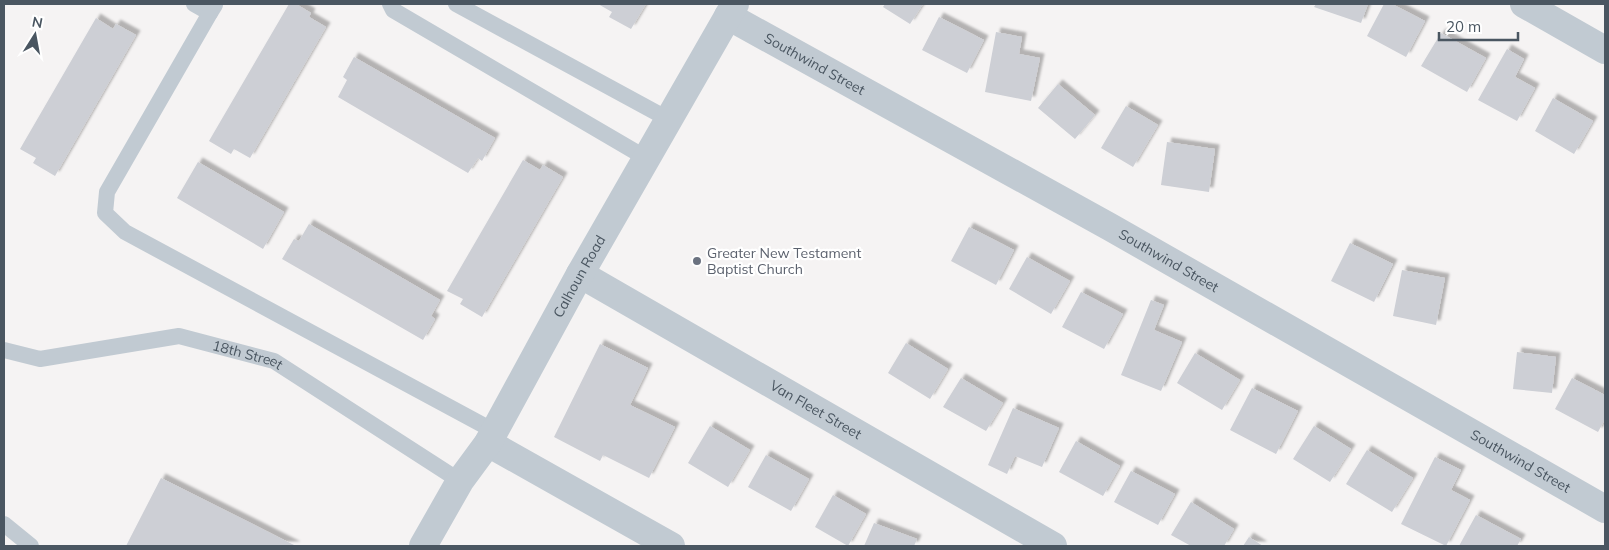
<svg xmlns="http://www.w3.org/2000/svg" width="1609" height="550" font-family="Mulish,sans-serif">
  <defs>
    <filter id="shadow"><feDropShadow dx="4.5" dy="-4.5" stdDeviation="1" flood-color="#0004"/></filter>
  </defs>
  <rect width="100%" height="100%" fill="#f5f3f3"/>
  <path fill="#cdcfd5" filter="url(#shadow)" d="M289 4H296L311 13 309 17 326 27 250 158 234 149 231 154 209 141Z
    M598 4H646L631 29 609 17 612 12Z
    M885 4H923L910 24 883 7Z
    M1316 4H1368L1361 23 1314 7Z
    M1384 4H1392L1425 21 1406 57 1367 36Z
    M939 17 984 40 967 73 922 50Z
    M96 18 113 29 116 24 136 35 55 176 33 163 36 158 20 149Z
    M996 32 1022 37 1019 54 1040 58 1031 101 985 92Z
    M1441 33 1486 58 1467 92 1421 66Z
    M1507 49 1524 59 1515 77 1535 88 1517 121 1478 100Z
    M354 57 495 138 482 161 478 158 468 173 338 97 347 80 343 77Z
    M1058 84 1095 115 1075 139 1038 108Z
    M1553 98 1593 121 1574 154 1535 131Z
    M1126 106 1158 125 1133 167 1101 148Z
    M1167 142 1215 149 1209 192 1161 185Z
    M523 160 540 170 543 165 563 177 482 317 460 304 463 299 447 291Z
    M198 162 284 212 263 249 177 198Z
    M309 224 440 300 431 316 435 319 423 340 282 259 294 239 299 241Z
    M969 227 1014 250 996 285 951 261Z
    M1350 243 1393 264 1374 302 1331 281Z
    M1027 257 1070 281 1051 314 1009 289Z
    M1402 270 1445 278 1436 325 1393 316Z
    M1081 292 1123 314 1104 349 1062 327Z
    M1151 300 1164 305 1154 330 1182 342 1161 391 1121 375Z
    M906 343 948 369 930 399 888 373Z
    M600 344 648 368 630 405 675 427 649 478 603 455 600 461 554 437Z
    M1517 352 1556 357 1552 393 1513 389Z
    M1195 353 1240 380 1222 410 1177 383Z
    M961 378 1003 403 986 431 943 407Z
    M1572 378 1605 395V419L1598 432 1555 409Z
    M1252 388 1298 411 1276 454 1230 430Z
    M1013 408 1059 428 1042 467 1015 456 1007 474 988 465Z
    M710 426 750 450 728 487 688 463Z
    M1314 426 1351 449 1330 482 1293 459Z
    M1076 441 1120 466 1103 496 1059 472Z
    M1367 450 1413 478 1392 512 1346 484Z
    M766 455 809 479 791 511 748 487Z
    M1435 457 1461 470 1451 490 1470 500 1446 546 1401 524Z
    M1131 471 1175 494 1158 525 1114 502Z
    M161 478 296 546H126Z
    M833 495 866 514 848 546 815 527Z
    M1191 502 1234 529 1224 546H1191L1171 535Z
    M1476 515 1521 539 1517 546H1459Z
    M874 523 917 539 914 546H864Z
    M1249 537 1263 546H1243Z"/>
  <g fill="none" stroke-linecap="round" stroke-linejoin="round">
    <g stroke="#c1cad2" stroke-width="16">
      <path d="M194 4 210 13 215 5"/>
      <path d="M390 4 393 10 646 158"/>
      <path d="M456 4 668 119"/>
      <path d="M210 13 107 192 105 213 125 232 494 431"/>
      <path id="s1" d="M4 350 40 359 179 336 274 361 460 481"/>
      <path d="M4 524 31 546"/>
    </g>
    <g stroke="#c1cad2" stroke-width="28">
      <path d="M1524 4 1605 50"/>
      <path id="s2" d="M728 16 1110 227 1605 509"/>
      <path id="s3" d="M580 274 1053 546"/>
      <path d="M488 443 671 546"/>
      <path id="s4" d="M423 546 460 481 488 443 580 274 735 4"/>
    </g>
  </g>
  <circle fill="#6b7280" stroke="#fff" stroke-width="2" cx="697" cy="261" r="5"/>
  <g text-anchor="middle" dominant-baseline="central" stroke-width="4.5" stroke-linejoin="round" paint-order="stroke">
    <g font-size="14" fill="#4a5661" stroke="#fff">
      <text stroke="none"><textPath href="#s2" startOffset="99">Southwind Street</textPath></text>
      <text stroke="none"><textPath href="#s2" startOffset="504">Southwind Street</textPath></text>
      <text stroke="none"><textPath href="#s4" startOffset="312">Calhoun Road</textPath></text>
      <text stroke="none"><textPath href="#s1" startOffset="249">18th Street</textPath></text>
      <text stroke="none"><textPath href="#s3" startOffset="272">Van Fleet Street</textPath></text>
      <text stroke="none"><textPath href="#s2" startOffset="909">Southwind Street</textPath></text>
    </g>
    <g font-size="14" fill="#5b616d" stroke="#fff" text-anchor="start">
      <text x="707" y="253">Greater New Testament<tspan x="707" dy="16">Baptist Church</tspan></text>
    </g>
  </g>
  <rect width="1609" height="550" fill="none" stroke="#4a5661" stroke-width="10"/>
  <g transform="translate(35 35) rotate(11)" stroke="#ffffff" stroke-width="4" paint-order="stroke">
  <path d="M0-4L9 19L0 12L-9 19Z" fill="#4a5661"/>
  <text y="-8" font-size="14" font-weight="bold" text-anchor="middle" fill="#4a5661">N</text>
  </g>
  <path d="M1439 32v8h79v-8" fill="none" stroke="#4a5661" stroke-width="2.5"/>
  <text x="1446" y="32" font-size="15" fill="#4a5661" stroke="#ffffff" stroke-width="4" paint-order="stroke">20 m</text>
</svg>
